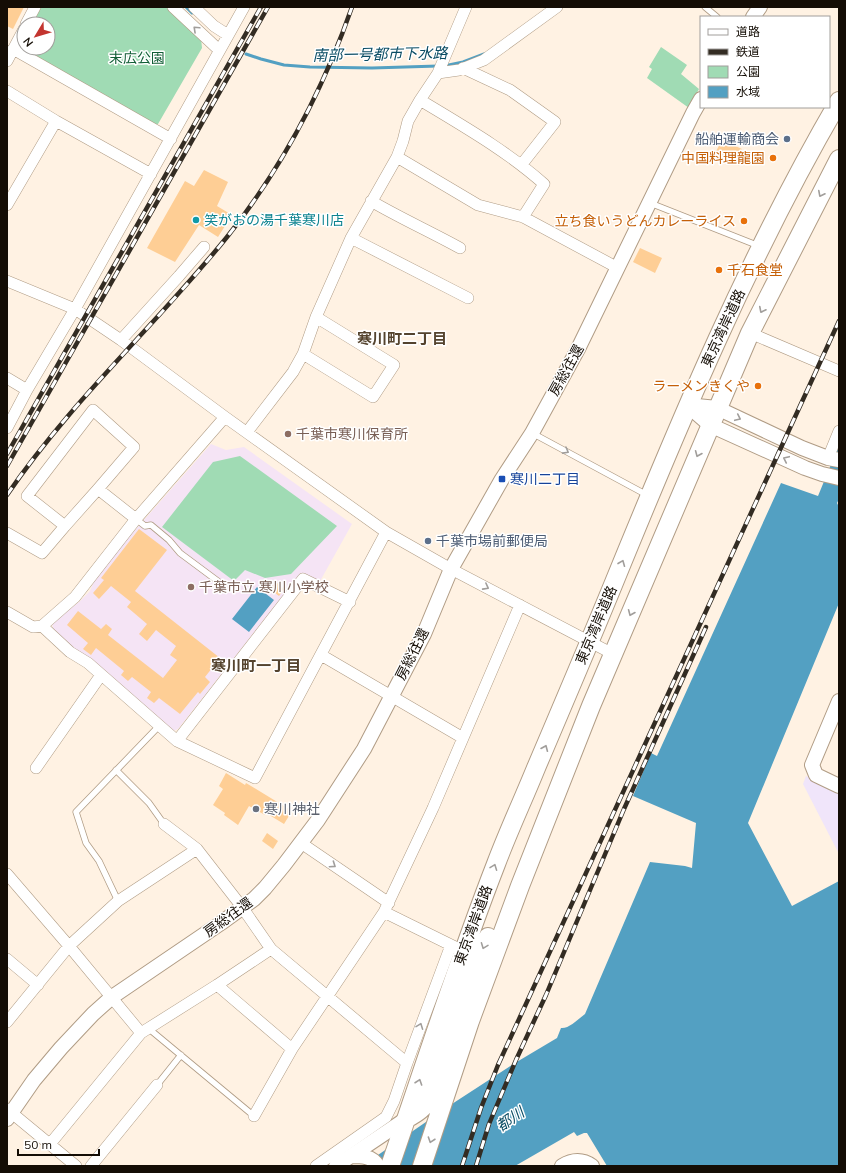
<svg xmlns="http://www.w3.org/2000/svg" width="846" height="1173" font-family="Mulish,'Noto Sans JP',sans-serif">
  <rect width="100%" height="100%" fill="#fff2e3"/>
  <path fill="#f0e5fa" d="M806 776 839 790V854L803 784Z"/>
  <path fill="#f5e4f5" d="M211 444 226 450 244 447 352 524 319 583 301 573 178 729 173 731 54 633 52 623 79 602 90 591 95 579 114 554Z"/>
  <path fill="#a0dbb4" d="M41 7H167L201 38 202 48 158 124 155 125 22 51 21 46 24 39V48H48V24H32Z
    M661 47 687 65 681 74 699 89 689 108 647 78 652 69 649 67Z
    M240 456 337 526 291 574 265 578 245 570 234 581 162 527 213 462Z"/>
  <path fill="#53a0c2" d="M839 445V499L837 503 839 507V603L748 823 792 906 839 881V1166H607L587 1133H584L577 1136 574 1132 515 1166H362L455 1102 515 1063 557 1038 561 1028C569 1029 578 1019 585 1014L650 862 685 866 692 868 696 823 633 796 651 753 657 756 781 483 818 496Z
    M257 587 274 600 249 632 232 619Z"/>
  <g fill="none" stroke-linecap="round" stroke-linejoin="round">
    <path stroke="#53a0c2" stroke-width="3" d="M186 7 192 13
      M246 54 261 59 284 65 310 67 372 68 438 66
      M444 66 463 62 484 54"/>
  </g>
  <path fill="#fece95" d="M7 7H24L13 29 7 26Z
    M722 140 742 149 741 151 746 154 739 166 725 158 724 160 714 155Z
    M204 170 228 182 217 206 232 215 218 237 199 225 175 262 147 248 185 181 194 186Z
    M640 248 662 258 655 273 633 262Z
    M139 529 167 550 135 591 220 658 205 677 210 682 200 694 198 692 180 714 159 698 154 703 147 698 151 692 132 677 128 681 121 675 124 671 96 648 91 655 83 649 88 643 67 625 78 611 101 629 106 624 112 629 108 635 163 678 177 660 170 655 176 646 156 630 147 641 139 634 147 624 127 607 131 602 111 586 99 599 93 593 104 580 101 578Z
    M276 582 284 589 279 596 270 589Z
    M226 773 245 785 246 783 292 811 284 824 266 813 265 815 249 806 238 825 224 815 225 813 213 805 223 789 219 786Z
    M267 833 278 841 273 849 262 841Z"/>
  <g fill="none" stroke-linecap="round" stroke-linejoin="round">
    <defs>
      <path id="service" d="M705 7 717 17
        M650 203 759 246
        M532 433 647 495
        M136 519 145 526 151 525 169 540 180 553 219 582
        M116 770 149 803 164 824
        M118 901 99 861 86 843 76 812 159 726
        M148 1028 254 1116
        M157 1085 181 1055"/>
      <path id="minor" d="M173 7 219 50
        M194 7 214 26 228 35
        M26 24 35 7
        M13 49 171 139
        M7 61 24 29
        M463 68 510 90 555 122 522 164
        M438 73 459 70 484 60 557 7
        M7 91 56 121 151 174
        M420 100C463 126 507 151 544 184L523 217
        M397 157 478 205 523 217 618 268
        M371 201C400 218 431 232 460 248
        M7 205 56 121
        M351 238 468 298
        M7 281 75 309 121 340 225 417 386 532 451 569 613 654
        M750 333 839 371
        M121 340 179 276 204 247
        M303 354 373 397 394 365 316 317
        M7 378 27 390
        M93 410 134 447 98 489 65 526 27 496Z
        M7 428 27 390 75 309 244 7
        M247 432 293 372 303 354 316 317 351 238 397 157 403 141 408 121 420 100 438 73 466 7
        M828 458 839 431
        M98 489 136 519
        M7 533 42 553 65 526
        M7 612 33 627 42 626 75 597 136 519 225 417
        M42 626 70 652 88 663 177 741 255 778 386 532
        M321 655 463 738
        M177 741 303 579 350 602
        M36 768 101 675
        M164 824 197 849 242 907 271 949 407 1063
        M301 843 389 903
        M7 874 69 946 141 1033
        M384 912 457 948
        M7 959 38 985
        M217 985 292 1049
        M7 1022 69 946 118 901 197 849
        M7 1109 76 1166
        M254 1116 292 1049 384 912 433 808 520 605
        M50 1144 141 1033 217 985 271 949
        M91 1166 157 1085
        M316 1166 386 1117 394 1101 407 1063 451 945"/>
      <path id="tertiary" d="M753 17 760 7
        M687 405 710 425 805 468 822 474 839 478
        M687 405 717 408 802 448 828 458 839 460
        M839 701 812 765 816 775 839 786
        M7 1119 34 1080 61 1048 93 1014 112 997 221 923 254 899 265 888 284 865 318 820 364 749 424 634 451 569 502 479 532 433 578 349 693 113 701 99
        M351 1156C362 1156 372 1156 378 1166
        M336 1166 406 1119
        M562 1166C572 1160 582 1159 592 1166"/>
      <path id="trunk" d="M406 1119C417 1113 425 1108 431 1096L453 1027 488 937
        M390 1166C425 1065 457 964 496 864 508 832 523 800 536 768 562 707 588 646 613 585 680 421 749 255 839 101
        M422 1166 470 1021 520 886 591 706 750 333 839 159"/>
    </defs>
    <use href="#service" stroke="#b09c85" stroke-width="7"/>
    <use href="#minor" stroke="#b09c85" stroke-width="12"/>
    <use href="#tertiary" stroke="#b09c85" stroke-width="16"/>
    <use href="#trunk" stroke="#b09c85" stroke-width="20"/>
    <use href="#service" stroke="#fff" stroke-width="5.5"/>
    <use href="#minor" stroke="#fff" stroke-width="11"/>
    <use href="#tertiary" stroke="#fff" stroke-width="14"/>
    <use href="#trunk" stroke="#fff" stroke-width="18"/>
    <defs>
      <path id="rail" d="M7 454 261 7
        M7 466 268 7
        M7 495C71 401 156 325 227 237 282 168 323 90 352 7
        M462 1166 481 1108 498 1065 839 321
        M476 1166 489 1124 516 1060 546 995 624 809 706 627"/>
    </defs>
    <use href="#rail" stroke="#332c23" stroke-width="4.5"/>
    <use href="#rail" stroke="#fff" stroke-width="3" stroke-dasharray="9" stroke-linecap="butt"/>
  </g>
  <defs><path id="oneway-chevron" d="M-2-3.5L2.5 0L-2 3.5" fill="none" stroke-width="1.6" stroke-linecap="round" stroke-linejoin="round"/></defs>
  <g stroke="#a19e9b">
    <use href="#oneway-chevron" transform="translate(196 29) rotate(-137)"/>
    <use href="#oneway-chevron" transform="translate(821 194) rotate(117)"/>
    <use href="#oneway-chevron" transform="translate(762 310) rotate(117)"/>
    <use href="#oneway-chevron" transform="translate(738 418) rotate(25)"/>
    <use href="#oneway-chevron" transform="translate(566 451) rotate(29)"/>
    <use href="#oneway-chevron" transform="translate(698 454) rotate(113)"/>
    <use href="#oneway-chevron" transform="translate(786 459) rotate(-155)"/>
    <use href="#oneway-chevron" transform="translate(622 563) rotate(-68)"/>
    <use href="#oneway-chevron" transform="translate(486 587) rotate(28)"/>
    <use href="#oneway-chevron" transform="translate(631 613) rotate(113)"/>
    <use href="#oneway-chevron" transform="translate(545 748) rotate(-67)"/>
    <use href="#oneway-chevron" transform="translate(333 865) rotate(34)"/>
    <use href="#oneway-chevron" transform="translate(494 867) rotate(-69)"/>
    <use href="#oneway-chevron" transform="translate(484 946) rotate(111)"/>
    <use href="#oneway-chevron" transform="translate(420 1026) rotate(-69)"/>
    <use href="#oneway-chevron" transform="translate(419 1082) rotate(-71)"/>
    <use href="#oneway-chevron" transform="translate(431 1140) rotate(109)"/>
  </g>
  <g fill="#5c6f8a" stroke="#fff" stroke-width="1.5">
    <circle cx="787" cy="139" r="4"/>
    <circle cx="428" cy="541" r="4"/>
  </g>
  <g fill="#e8710a" stroke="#fff" stroke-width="1.5">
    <circle cx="773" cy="158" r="4"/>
    <circle cx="744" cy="221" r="4"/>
    <circle cx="719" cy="270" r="4"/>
    <circle cx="758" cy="386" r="4"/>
  </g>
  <circle fill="#0f9aa8" stroke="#fff" stroke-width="1.5" cx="196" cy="220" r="4"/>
  <g fill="#8d6e63" stroke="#fff" stroke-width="1.5">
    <circle cx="288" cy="434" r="4"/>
    <circle cx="191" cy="587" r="4"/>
  </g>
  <rect fill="#1a4fb4" stroke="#fff" stroke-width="1.5" x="498" y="475" width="8" height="8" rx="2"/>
  <circle fill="#6b7280" stroke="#fff" stroke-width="1.5" cx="256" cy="809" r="4"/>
  <g text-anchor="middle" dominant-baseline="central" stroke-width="3" stroke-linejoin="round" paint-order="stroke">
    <g font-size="14" fill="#105d35" stroke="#fff">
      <text x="137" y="58">末広公園</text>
    </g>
    <g font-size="14" fill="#4e5e75" stroke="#fff" text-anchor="end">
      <text x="779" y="139">船舶運輸商会</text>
      <text x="436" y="541" text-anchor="start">千葉市場前郵便局</text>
    </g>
    <g font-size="14" fill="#c56008" stroke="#fff" text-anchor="end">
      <text x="765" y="158">中国料理龍園</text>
      <text x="736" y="221">立ち食いうどんカレーライス</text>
      <text x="727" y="270" text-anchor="start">千石食堂</text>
      <text x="750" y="386">ラーメンきくや</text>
    </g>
    <g font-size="14" fill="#0d838f" stroke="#fff" text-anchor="start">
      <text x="204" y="220">笑がおの湯千葉寒川店</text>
    </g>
    <g font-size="14" fill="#140d05" stroke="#fff">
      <text transform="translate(723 328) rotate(-65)">東京湾岸道路</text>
      <text transform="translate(566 370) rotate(-61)">房総往還</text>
      <text transform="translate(596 625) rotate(-67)">東京湾岸道路</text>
      <text transform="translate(412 654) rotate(-63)">房総往還</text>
      <text transform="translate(228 917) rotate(-36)">房総往還</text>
      <text transform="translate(473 925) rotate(-70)">東京湾岸道路</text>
    </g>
    <g font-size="14" fill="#785e54" stroke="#fff" text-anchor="start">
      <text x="296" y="434">千葉市寒川保育所</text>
      <text x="199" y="587">千葉市立 寒川小学校</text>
    </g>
    <g font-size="14" fill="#164399" stroke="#fff" text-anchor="start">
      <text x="510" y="479">寒川二丁目</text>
    </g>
    <g font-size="14" fill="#5b616d" stroke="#fff" text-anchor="start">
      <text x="264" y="809">寒川神社</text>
    </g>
    <g font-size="15" font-style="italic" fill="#0a4c64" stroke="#fff">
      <text transform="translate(380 54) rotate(-1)">南部一号都市下水路</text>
      <text transform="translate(510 1119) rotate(-34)">都川</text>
    </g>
    <g font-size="15" font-weight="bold" fill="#54432e" stroke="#fff">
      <text x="402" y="338">寒川町二丁目</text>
      <text x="256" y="665">寒川町一丁目</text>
    </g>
  </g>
  <rect width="846" height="1173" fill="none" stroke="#140d05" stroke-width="16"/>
  <rect x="700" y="16" width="130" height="92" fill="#ffffff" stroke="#a19e9b"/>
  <rect x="708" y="29" width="20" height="6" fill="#ffffff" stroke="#a19e9b"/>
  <text x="736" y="36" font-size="12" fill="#140d05">道路</text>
  <rect x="708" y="49" width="20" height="6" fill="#332c23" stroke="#a19e9b"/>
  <text x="736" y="56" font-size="12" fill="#140d05">鉄道</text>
  <rect x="708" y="66" width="20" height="12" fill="#a0dbb4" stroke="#a19e9b"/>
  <text x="736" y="76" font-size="12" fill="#140d05">公園</text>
  <rect x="708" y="86" width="20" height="12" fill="#53a0c2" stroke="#a19e9b"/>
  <text x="736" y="96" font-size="12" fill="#140d05">水域</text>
  <g transform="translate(36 36) rotate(232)"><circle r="19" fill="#ffffff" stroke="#a19e9b"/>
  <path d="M0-3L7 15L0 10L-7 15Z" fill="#c3352f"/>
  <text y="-6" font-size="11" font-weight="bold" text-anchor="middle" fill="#140d05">N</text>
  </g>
  <path d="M18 1149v6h81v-6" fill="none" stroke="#140d05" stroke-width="2"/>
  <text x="24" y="1149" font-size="12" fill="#140d05" stroke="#ffffff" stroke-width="3" paint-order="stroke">50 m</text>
</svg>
